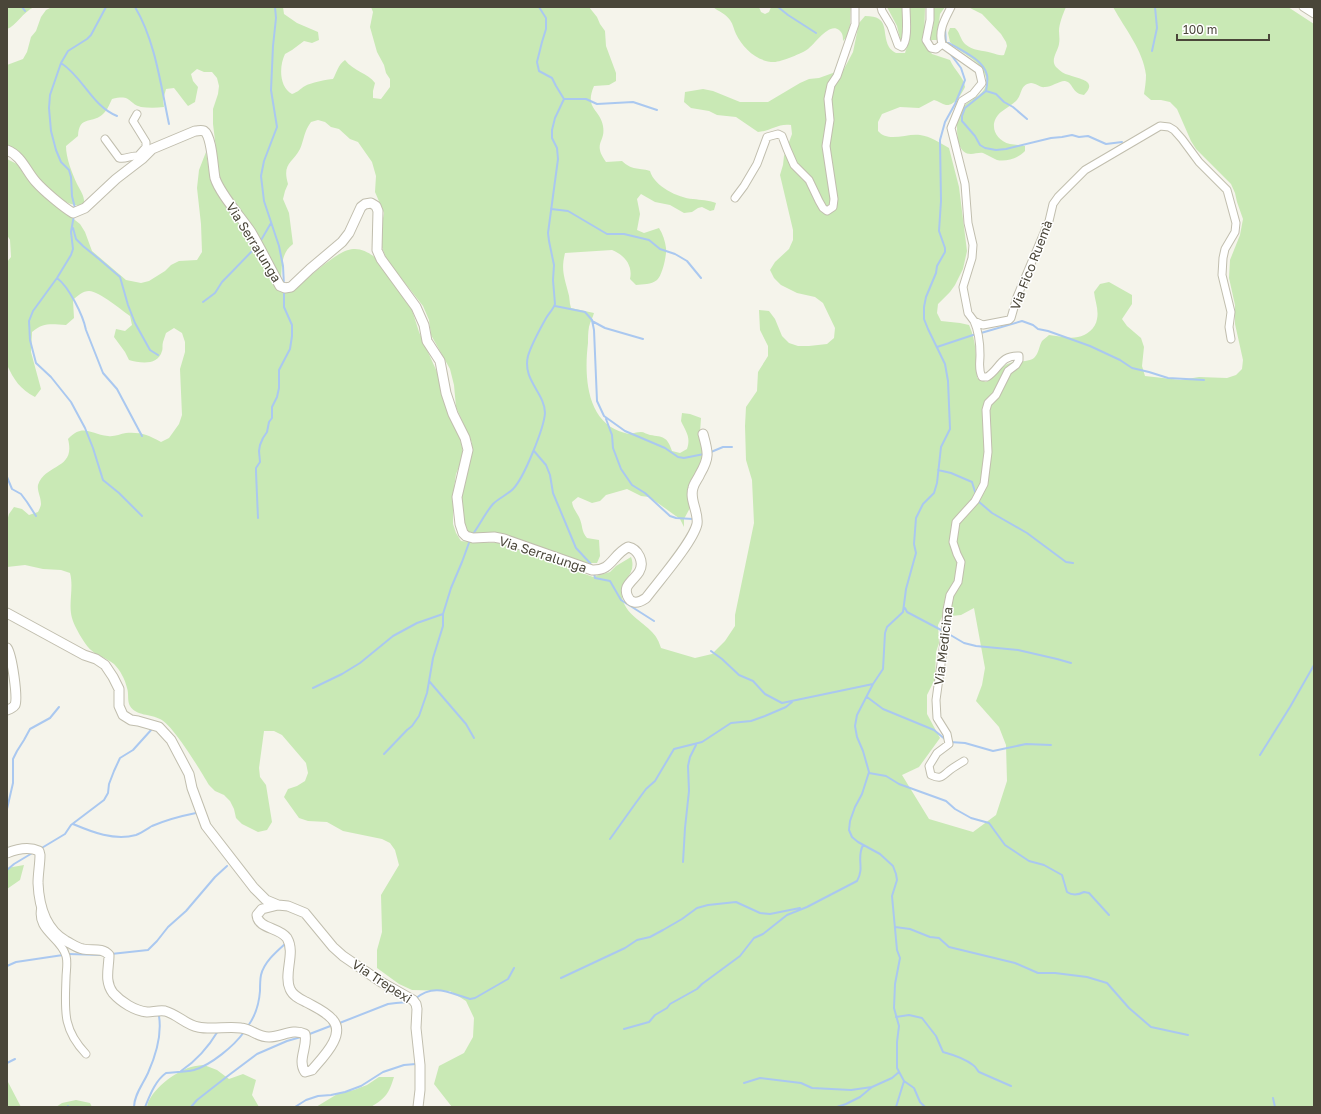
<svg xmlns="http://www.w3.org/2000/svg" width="1321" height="1114" font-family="'Golos Text',sans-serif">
  <rect width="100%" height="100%" fill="#f5f4eb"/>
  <path fill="#c9e9b5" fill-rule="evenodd" d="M7 7H34C23 12 16 26 7 29Z
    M52 7H283L284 14 297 23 318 32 319 40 312 43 304 41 292 50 285 54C279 66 279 87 292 94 298 92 300 89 305 86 310 83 327 79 333 79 337 72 338 65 345 60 353 71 368 73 375 83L373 91V98L381 99 390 87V79L386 73 384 65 377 52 370 27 373 12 371 7H589L597 17 600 24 605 31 606 46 616 73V81L609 85 594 86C584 109 600 109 603 126 606 143 592 142 606 162L622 161C633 171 637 167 650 171 654 186 678 198 693 199 701 200 708 200 716 203L714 210 710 211 702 207 698 208 692 212 684 213 670 205 655 202 641 194 637 199 640 214 637 230 644 233 659 228C663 234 665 241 666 248 667 255 662 276 657 280 651 285 643 284 636 285L630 279C633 266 625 255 612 250L565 253C561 270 564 276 568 292 570 297 569 302 571 308L594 313C593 317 590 322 589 327 588 332 588 338 588 343 584 376 586 423 625 433 630 435 636 432 641 432 644 432 646 434 650 435 663 437 667 436 672 451L680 453 687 449C691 437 686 432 681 421L682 413 690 414 701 418 700 433 704 460 691 506 684 519V527L680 519 655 501 649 497 641 496 627 489 606 495 600 501 592 503 578 497 572 502C573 509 576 511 579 517 583 525 581 531 587 538L599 540 600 556 597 563H583L469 533 465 529 462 512V496L471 458 472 443 456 407 454 385 450 369 431 335 429 320 423 306 387 260 381 245V229L384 213 375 192 376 176 372 162 358 142 350 139 339 129 331 127 325 122 318 120 311 122C304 131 304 140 300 149 292 164 282 163 288 184L285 191 283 199 289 213 293 244C281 253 282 266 281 280L257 234 220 181 213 124V109L218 94 219 86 217 78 212 72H204L197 69 191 74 193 81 198 87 195 102 188 106C183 100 179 94 174 88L166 89 163 100 164 107C156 108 148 108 141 107 127 103 132 94 112 99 110 103 108 109 104 113 93 125 79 114 78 136L66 146C66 158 72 173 77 184 81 192 85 196 84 205 67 208 50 192 39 180 28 168 24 151 7 147V65L23 59 27 52 31 37 36 31 41 17 46 10Z
    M713 7H759L761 12 765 14 769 12 771 7H851C849 19 853 32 843 41 843 37 843 33 839 30 829 22 815 44 808 49 803 53 781 62 774 62 757 62 743 48 736 34 734 30 733 24 730 20 726 14 718 11 713 7Z
    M887 7H902L904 35 902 39H900L897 26Z
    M910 7H925L924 43 932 54 950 60C954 70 964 77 965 87 962 93 955 106 946 105 942 104 938 101 934 100L919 108 900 107 882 114 878 122V131C888 143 907 133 920 135 930 136 940 143 949 148L959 187 967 251 963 269 955 285 950 292 938 304 937 313 941 321 960 323 969 325C977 342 976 360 977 378L986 382C995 377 1000 366 1010 363 1017 360 1027 363 1034 358 1039 353 1039 346 1042 341 1044 339 1047 337 1049 335 1058 336 1069 339 1078 337 1086 336 1096 328 1097 319 1099 310 1095 301 1094 292L1100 284 1109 282 1132 295V304L1122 319 1127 326 1141 338 1144 347 1142 366 1145 376 1181 380 1199 377 1227 378 1236 375 1242 369 1243 360 1235 324V305L1229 278 1230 260 1240 235 1243 219 1237 202 1235 193 1231 184 1196 149 1191 141 1177 109 1170 102 1161 100H1151L1144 94C1145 88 1146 81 1146 75 1143 50 1125 29 1113 7H1288L1314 24V1107H452L434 1084 439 1066 464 1053 473 1037 474 1018 466 1001 450 991 412 990 399 984 377 968V950L382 932 381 895 399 865 395 850 390 843 382 839 343 831 327 822 308 821 299 818 284 797 288 789 297 786 305 781 308 773 306 763 282 735 274 731H264L259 768 260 777 266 785 272 822 267 830 258 832 242 824 236 818 234 809 230 801 224 795 215 791 209 785C200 770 174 726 160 719 151 714 136 716 130 706 127 701 129 693 127 688 125 679 120 670 114 664 107 658 97 656 91 650 85 645 74 626 72 618 68 604 74 588 70 573L61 570 43 569 25 565 7 567V521L9 514 14 507 22 509 29 515 38 512C39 510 41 506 41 504 41 497 37 491 38 485 46 463 76 470 68 439 83 423 90 434 108 436 114 437 120 434 126 433 141 432 148 435 161 442L169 438 179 424 182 415 180 369 185 352V342L182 333 174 328 166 333C165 336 164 339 163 342 162 345 163 349 162 351 158 366 140 363 129 360L125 352 114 337 116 329 125 331 132 325 130 316C120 309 100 292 89 291 83 291 77 296 73 300L74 318 66 325C52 324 43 322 32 332L31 352 41 389 35 397C20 389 14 380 7 365V262L11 257 10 240 7 235V159L17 164 28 180 43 195 80 224 85 232 92 251 126 280 141 283 149 281 165 271 171 265 179 261 197 260 202 252 201 224 197 188 199 170 206 152 210 176 246 232 261 263 277 288 294 289C308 279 337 250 353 249 362 248 372 254 378 260L412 310 419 332 437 372 448 414 460 438 462 447 463 457 456 474 453 495V524L456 533 461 541 470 542 502 543 593 577 610 572 616 566 631 557C638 576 618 579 622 597 625 614 642 621 652 632 657 637 659 642 661 648L695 658 712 654 725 641 735 626V615L754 523 752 480 746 460 745 426 746 407 757 391 758 372 768 356V346L760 330 759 310 769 311 775 319 782 336 789 343 798 346H809L827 344 834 338 835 328 823 303 815 297 797 293 781 285 774 278 770 270 775 262 789 249 793 240V230L780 175 783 165 784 156 792 134 791 125C778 123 771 131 758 132L736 117 717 115 709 111 691 108 684 102 685 92 703 89 713 91 740 102H768L800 83 809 79 819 78 844 69 853 52 859 23 865 16C891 16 881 32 889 47 890 49 894 52 896 53H905L909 40ZM974 608 985 668 982 685 976 701 999 727 1006 745 1007 781 996 815 973 832 929 819 902 775 919 767 940 738 927 714V695L935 679 936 652 939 643 938 625 942 617 961 615Z
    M934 7H945L940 14 937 40H931L930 36 933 28Z
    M968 7H1066C1063 14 1059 24 1059 31 1059 35 1060 39 1059 44 1058 51 1050 60 1056 67 1060 71 1064 74 1069 75 1078 79 1099 80 1084 95 1071 93 1074 83 1065 81 1061 80 1051 87 1045 87 1040 88 1036 83 1031 83 1019 85 1023 94 1016 101 1012 105 1006 108 1001 112 988 123 994 140 1010 144 1015 145 1020 145 1025 146V151C1019 158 1006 162 997 160 992 158 988 155 983 153 976 152 970 157 963 151 958 146 957 134 957 128 956 121 960 110 965 105 974 97 989 93 986 78 982 59 961 55 950 42L948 33 950 28H955C960 32 960 39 965 44 973 51 982 50 992 53 997 54 999 56 1004 55L1007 46 1006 42 1001 34 982 14Z
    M24 865 20 880 7 889V868Z
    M204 1065 217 1070 229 1079 243 1074 256 1080 252 1095 259 1107H147C150 1090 175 1072 191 1067 195 1066 200 1065 204 1065Z
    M379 1077H394C389 1093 386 1098 371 1107H316L339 1093 354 1090 367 1085Z
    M7 1082H8L21 1107H7Z
    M76 1100 90 1103 92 1107H56L62 1103Z"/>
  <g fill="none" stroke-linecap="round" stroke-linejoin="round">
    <path stroke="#aac8f0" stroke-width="2" d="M22 7 25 11
      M135 7C155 40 161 86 169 124
      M275 7 276 18 273 46 271 90 277 127 264 161 261 176 264 201 279 246 283 266 284 286
      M778 7 788 15 816 33
      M945 27 946 44
      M945 43H949C961 50 984 60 987 75 988 80 987 86 986 91L965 108 962 116V121L975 136 980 145 985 148 996 150 1006 149 1051 138 1062 137 1072 135 1079 137 1088 136 1106 144 1122 142
      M1152 51 1157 28 1155 7
      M61 63C83 77 92 106 117 116
      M986 91 996 94 1004 102 1013 107 1027 119
      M564 99H586L597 104 633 102 657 110
      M75 208 72 196 71 177 69 170 61 162 56 150 51 131 49 108 50 95 61 63 68 51 87 39 91 35 106 7
      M551 209 568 211 607 234H624L649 240 660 249 675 254 687 261 701 278
      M74 215 71 232 73 249 71 255 57 278 33 311 29 321 30 340 36 363 51 377 71 402 85 428 93 448 103 480 119 493 142 516
      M73 228 76 239 83 246 99 259 120 277 128 305 135 323 150 350 158 355
      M260 242 271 223
      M57 278C69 287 83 315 86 330L103 373 117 389 142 436
      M203 302 215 293 222 282 256 247
      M555 306 585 312 592 320 594 330 597 401 604 416 625 431 665 448 678 457 684 458 704 454
      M592 321 605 328 643 339
      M981 333 1022 321 1033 325 1038 329 1048 331 1090 346 1120 360 1132 368 1149 372 1168 378 1204 380
      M937 347 976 334
      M606 419 612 435 613 448 621 469 632 485 645 493 670 516 676 518 693 519
      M534 451 546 465 550 475 553 493 576 548 590 563 592 567
      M711 452 723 447H732
      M938 470 951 473 972 482 976 495
      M7 477 12 489 21 494 27 502 36 516
      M978 501 992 513 1027 533 1066 562 1073 563
      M258 518 256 472V468L260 462 259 451 260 445 263 438 267 432 269 422 272 418V407L277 397 279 388V370L290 349 292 336V325L284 307V290
      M473 534C480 524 486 512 493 504 499 498 507 495 513 489 524 478 544 428 545 413 545 393 522 380 528 356 531 346 540 329 545 320 548 314 553 310 555 304L553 280 554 265 549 241 548 233 558 159 557 148 552 138V130L555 118 564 99 556 86 552 78 539 71 537 62 542 42 546 29V18L539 7
      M594 573 595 578 610 581 621 600 654 621
      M905 608 907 612 943 631
      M947 633 964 643 976 646 1018 650 1057 659 1071 663
      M711 651 722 659 739 675 753 681 765 694 782 703 873 684
      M429 681 466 724 474 738
      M313 688 342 674 360 663 393 636 417 623 443 614
      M867 697 883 709 934 730 946 740
      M950 742 965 743 993 751 1026 744 1051 745
      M384 754 407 730 412 726 419 716 427 693 433 658 443 626V614L451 588 462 562 470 540
      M1260 755 1290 707 1314 665
      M869 773 886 776 899 784 946 801 955 809 971 818 989 823 1005 845 1029 861 1044 865 1062 875 1067 892C1073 896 1078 895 1084 892L1089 893 1109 915
      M7 809 13 783V759L17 751 24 740 30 729 50 718 59 707
      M73 824C92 832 114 841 136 835 141 833 147 829 152 826 166 820 181 816 196 813
      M610 839 635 804 646 789 655 781 674 749 702 742 731 723 751 721 765 716 786 707 792 702
      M40 849 65 834 71 825 104 800 108 793 109 784 114 771 120 758 133 750 152 729
      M683 862 685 828 689 791 688 766 690 757 696 745
      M7 870 14 864 34 852
      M895 927 910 929 930 937 939 938 949 947 1015 963 1038 973H1055L1087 977 1107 983 1129 1008 1151 1027 1188 1035
      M68 954 103 955
      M111 954 148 950 157 941 168 927 186 911 215 877 227 866
      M7 966 16 962 63 955
      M561 978 625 948 637 940 650 937 663 930 682 919 697 908 708 905 736 902 760 913 770 914 800 908
      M415 999C434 983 449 993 470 999L475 998 508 979 514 968
      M896 1017 909 1015 922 1018 936 1036 943 1052C954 1055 964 1058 973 1065 976 1067 977 1070 979 1072L1011 1086
      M337 1024 388 1004 396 1003 409 1002
      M248 1026C256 1015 259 1004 260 991 260 986 260 980 261 975 264 962 277 951 286 943
      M624 1029 649 1022 655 1015 667 1008 670 1004 697 989 702 984 740 956 754 938 763 934 787 915 807 907 857 881C865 867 856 859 863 845
      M307 1035 333 1025
      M7 1063 15 1059
      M181 1071C196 1061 209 1046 218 1031
      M744 1083 760 1078 801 1083 812 1088 851 1090 872 1087
      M1273 1098 1275 1107
      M68 1107V1106
      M134 1107C134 1095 143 1084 148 1073 156 1055 162 1035 159 1016
      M145 1107C150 1095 155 1081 166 1073 176 1072 185 1072 194 1070 211 1065 234 1046 244 1032
      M191 1107 197 1100 229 1075 257 1054 287 1041 301 1037
      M295 1107 306 1100 318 1096 331 1095 345 1092 361 1086 383 1072 404 1065 416 1064
      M837 1107 846 1104 860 1097 872 1087 892 1078 899 1072
      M896 1107 904 1081
      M925 1107 920 1102 914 1088 904 1081 897 1068V1042L899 1026 894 1008 895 984 900 958 897 950 892 896 897 880 896 874 893 866 880 854 858 842 852 837 849 830 850 821 855 807 862 794 869 772 863 751 857 737 855 726 857 715 873 684 883 669 885 633 887 627 903 612 906 589 916 553 914 544 916 518 923 504 934 493 937 483 941 447 950 429 948 381 945 364 928 329 924 319V307L926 297 936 273 937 266 945 252V248L939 231 941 201 940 140 945 122 955 104 965 80 961 68 949 52"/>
    <defs>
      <path id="minor" d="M881 7 882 11 891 26 898 45 902 47C909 40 906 17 906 7
        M930 7V20L926 40 931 48 936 49 942 44
        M951 7C945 19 938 30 942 44L979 70 982 83 973 94 962 101 951 128 965 184 968 223 973 245 972 258 963 287 968 313 974 321 983 325 1009 320 1011 318 1017 297 1049 221 1053 204 1058 197 1085 170 1160 126 1169 127 1174 130 1182 139 1199 162 1227 190 1236 223 1235 232 1225 249 1223 258 1222 275 1231 312 1229 327 1231 339
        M1303 7 1314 14
        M137 114 133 121 146 142V147L138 156
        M105 139 119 158C125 160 131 155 138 156V159
        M735 198 744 186 757 164 767 137 778 134 782 136 787 149 794 165 809 180 819 201 823 208 827 211 833 207 834 199 826 146 830 120 828 99 831 85 837 76 855 24V7
        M964 761C959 764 954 767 950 770 942 776 942 780 931 775L929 766 937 753 949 744 947 734 937 718 936 700 945 635 947 610 950 595 958 582 961 562 957 554 953 542 956 522 975 501 984 484 988 452 986 410 988 403 996 395 1008 371 1016 365 1019 360V356C1000 355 1000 369 987 377H982C978 369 980 363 980 355 980 342 979 332 974 321
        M41 907C35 931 61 937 66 956 68 963 66 971 66 978 65 1010 62 1029 86 1054"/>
      <path id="tertiary" d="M7 150C22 156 26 171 36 182 44 191 63 207 73 213L85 208 116 179 142 159 152 149 195 131C198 131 201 130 204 131 212 136 213 168 215 178 220 194 241 217 251 232 261 249 270 268 280 286L285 288 291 287 310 269 342 242 349 233 361 207 365 204 371 203 376 206 378 211 377 250 381 259 416 307 424 325 427 341 440 361 446 393 453 414 465 438 468 450 457 497 460 524 463 533 466 536 473 538 494 537 504 539 592 570C612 571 612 555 628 547 638 549 645 562 639 572 636 577 630 581 627 587 625 592 628 601 634 602 639 603 643 600 646 598 658 582 693 542 697 524 699 512 689 500 693 488 694 483 698 479 700 474 710 457 708 452 703 434
        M7 613 84 655 96 659 105 665 113 677 119 689V706L123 715 131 720 138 721 159 727 171 740 189 774 192 788 206 826 254 888 266 900 278 905 288 906 305 913 333 947 343 956 381 982 413 1000 416 1004 417 1009 416 1028 420 1065V1090L418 1107
        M7 648C12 655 18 698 15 705 13 708 10 709 7 710
        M7 853C17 849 28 846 39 851L40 855C40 864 38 874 38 883 39 906 45 929 66 941 72 944 77 948 83 949 92 951 102 947 109 955 109 968 104 981 113 993 121 1002 135 1011 147 1012 153 1012 159 1010 165 1011 177 1014 186 1025 198 1027 212 1030 227 1026 241 1028 252 1029 257 1037 269 1037 282 1037 292 1028 305 1034 308 1047 297 1060 305 1072L312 1070C322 1058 347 1034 332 1019 325 1011 315 1007 306 1002 300 999 293 996 290 989 283 974 296 953 287 938 279 927 258 929 257 915L262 909 278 905"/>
    </defs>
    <use href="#minor" stroke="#c1beae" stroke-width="9"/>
    <use href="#tertiary" stroke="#c1beae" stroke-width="11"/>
    <use href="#minor" stroke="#fff" stroke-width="7"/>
    <use href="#tertiary" stroke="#fff" stroke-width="9"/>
  </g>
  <g text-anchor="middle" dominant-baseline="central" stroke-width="3" stroke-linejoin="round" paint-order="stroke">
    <g font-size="13" fill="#4a4639" stroke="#fff">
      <text transform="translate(254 242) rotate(58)">Via Serralunga</text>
      <text transform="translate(1031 265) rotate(-69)">Via Fico Ruemà</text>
      <text transform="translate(543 554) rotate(18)">Via Serralunga</text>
      <text transform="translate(943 646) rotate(-83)">Via Medicina</text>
      <text transform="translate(382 981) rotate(33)">Via Trepexi</text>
    </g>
  </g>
  <rect width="1321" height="1114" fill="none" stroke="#4a4639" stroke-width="16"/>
  <path d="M1177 34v6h92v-6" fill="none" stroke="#4a4639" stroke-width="2"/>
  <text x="1183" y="34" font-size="12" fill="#4a4639" stroke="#ffffff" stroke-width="3" paint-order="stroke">100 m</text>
</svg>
